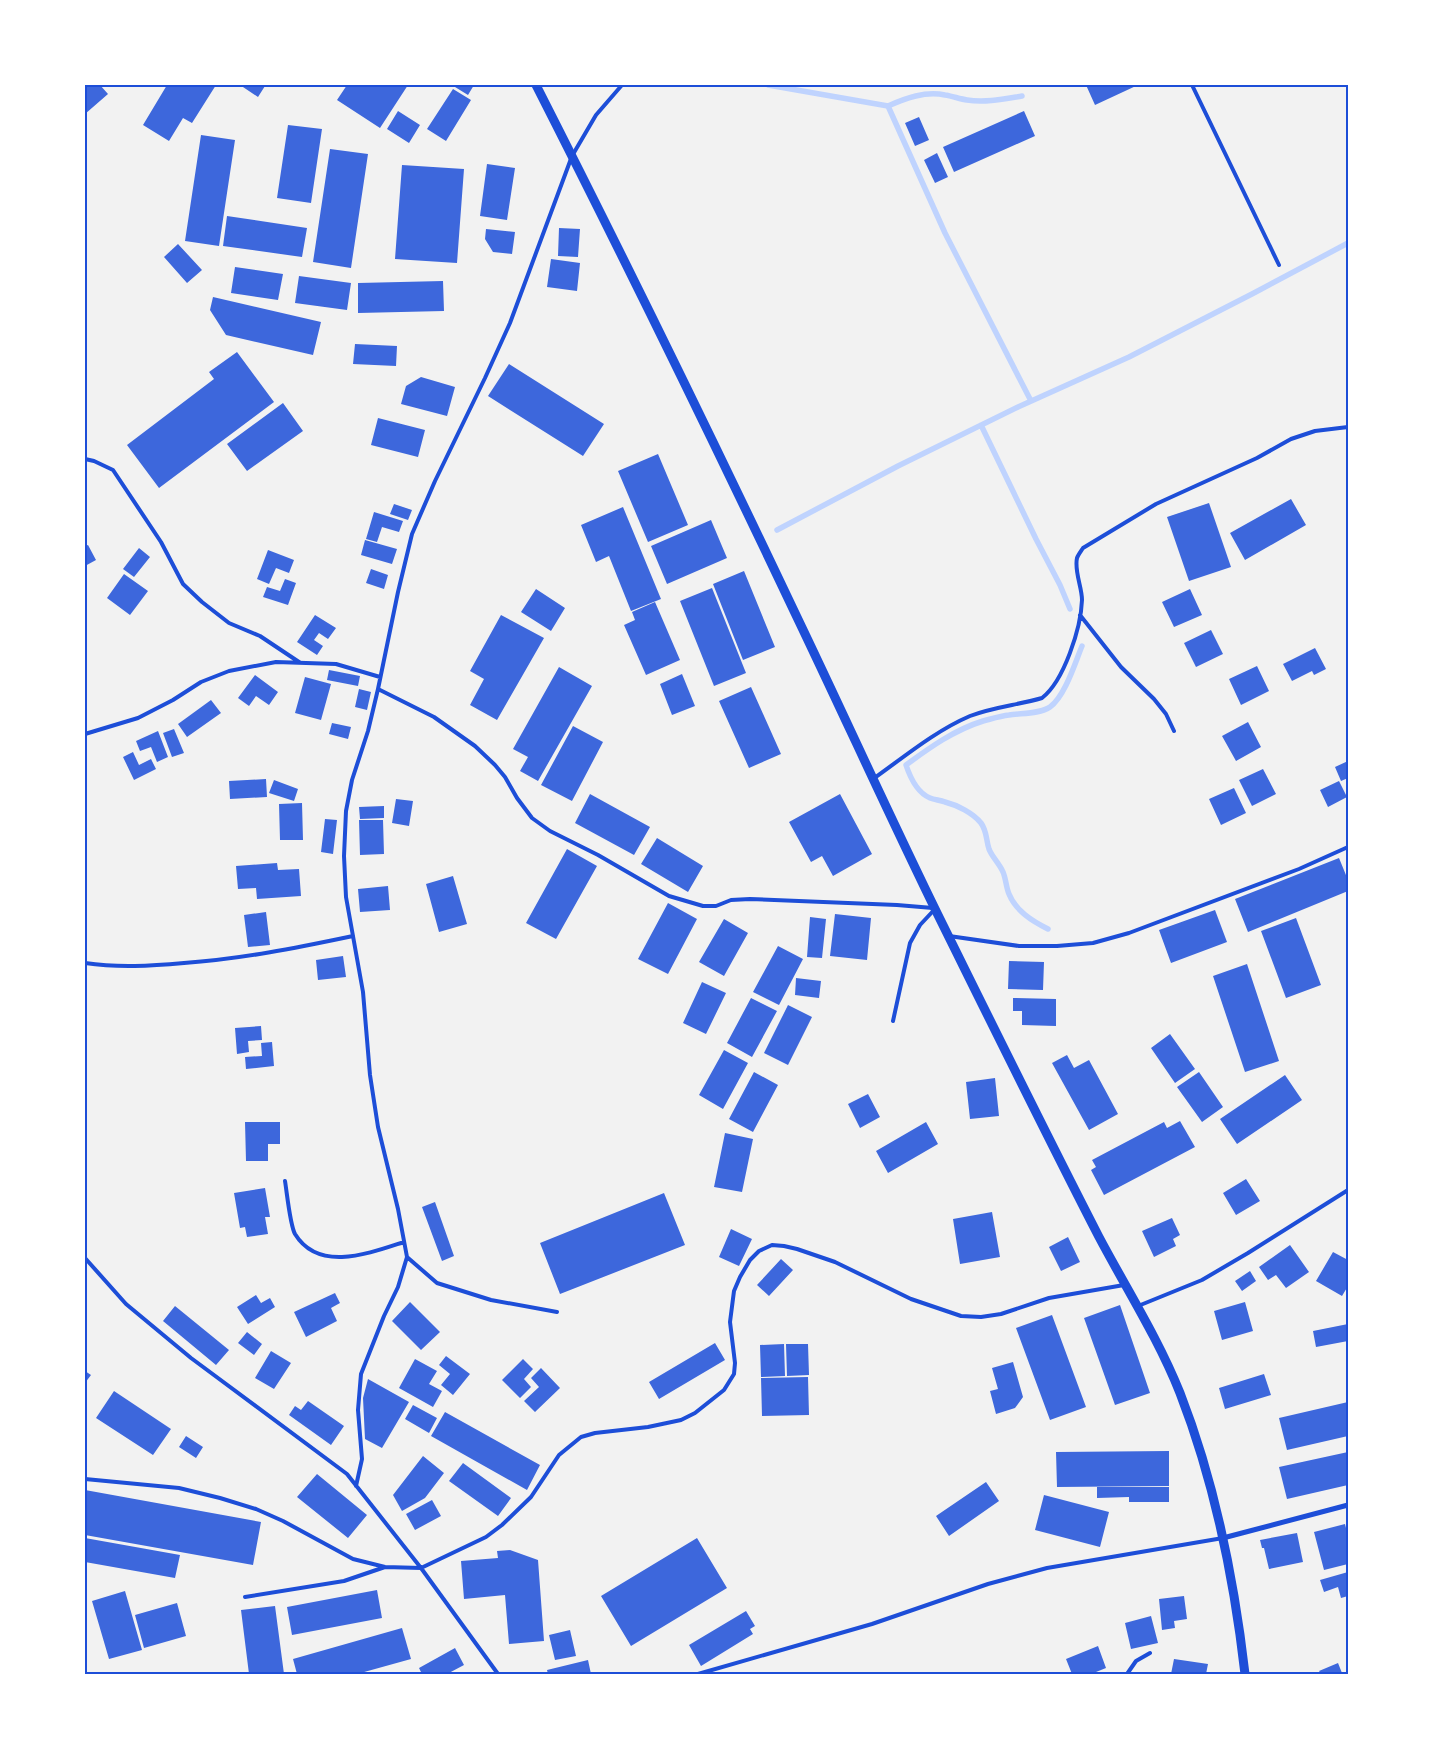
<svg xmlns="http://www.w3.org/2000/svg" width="1433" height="1759" font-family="'Exo 2',sans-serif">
  <rect width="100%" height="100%" fill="#f2f2f2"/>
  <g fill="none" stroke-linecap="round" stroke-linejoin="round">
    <path stroke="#bfd3fe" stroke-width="5.5" d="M768 85 888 106
      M1022 96C1004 99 985 103 967 100 960 99 952 96 945 95 925 91 906 98 888 106L945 233 1031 401
      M981 425 1036 539 1060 585 1070 609
      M777 530 898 466 1018 407 1129 357 1252 294 1348 243
      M1048 929C1032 921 1016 911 1009 894 1006 887 1006 879 1003 872 999 863 992 857 989 849 986 840 987 831 981 823 973 813 957 805 945 802 940 800 935 800 930 798 918 793 910 777 906 765 929 748 954 730 983 721 991 719 1000 716 1009 715 1021 713 1040 714 1050 707 1065 696 1075 663 1082 646"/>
  </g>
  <path fill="#3d67dc" d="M85 85H100L108 94 85 114Z
    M167 85H216L192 123 183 118 169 141 143 125Z
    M240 85H263L265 86 258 97Z
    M347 85H408L380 128 337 100Z
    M456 85H474L468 95 455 87Z
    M1086 85H1138L1095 105Z
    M453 89 471 100 446 141 427 129Z
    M398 111 420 125 409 143 387 129Z
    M1024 111 1035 136 954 172 943 147Z
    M919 117 929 140 915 146 905 123Z
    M288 125 322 129 311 203 277 198Z
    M201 135 235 140 219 246 185 241Z
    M330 149 368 154 351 268 313 262Z
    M937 153 948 177 935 183 924 160Z
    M487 164 515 168 507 220 480 216Z
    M402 165 464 169 457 263 395 259Z
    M227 216 307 228 302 257 223 246Z
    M559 228 580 229 578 257 558 256Z
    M486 229 515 232 512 254 493 252 485 239Z
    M178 244 202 270 187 283 164 257Z
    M551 259 580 263 577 291 547 287Z
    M235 267 283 274 278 300 231 293Z
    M299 276 351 283 347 310 295 303Z
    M443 281 444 311 358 313V283Z
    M213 297 321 322 313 355 226 335 210 310Z
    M355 344 397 346 396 366 353 364Z
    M237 352 274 402 159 488 127 445 214 379 209 372Z
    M509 364 604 424 583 456 488 396Z
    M421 377 455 387 447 416 401 404 406 386Z
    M283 403 303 431 247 471 227 444Z
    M378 418 425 430 418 457 371 445Z
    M658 454 688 525 648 542 618 471Z
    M1346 464H1348V480H1346Z
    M1291 499 1306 525 1245 560 1230 533Z
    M1209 503 1231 567 1189 581 1167 517Z
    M394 504 412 510 408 520 390 514Z
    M623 507 661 599 631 611 609 556 596 562 581 525Z
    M374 512 403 521 399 532 382 527 377 542 366 539Z
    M711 520 727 558 667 584 651 546Z
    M365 540 397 549 392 564 361 555Z
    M88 545 96 560 85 566V546Z
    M139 548 150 557 134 577 123 569Z
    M268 550 294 560 289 573 276 568 269 584 257 579Z
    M371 569 388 575 384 589 366 583Z
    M744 571 775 647 743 660 713 584Z
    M124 574 148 591 130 615 107 598Z
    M285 579 296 583 288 605 263 597 267 587 280 591Z
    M712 588 746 673 714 686 680 601Z
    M536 589 565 608 551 631 521 612Z
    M1190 589 1202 615 1174 627 1162 602Z
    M655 602 680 660 646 675 624 625 635 620 632 612Z
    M315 615 336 628 328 639 319 633 314 640 323 646 317 655 297 642Z
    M501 615 544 638 497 720 470 705 484 679 470 671Z
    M1211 630 1223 654 1196 667 1184 643Z
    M1315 648 1326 669 1314 675 1312 671 1292 681 1283 664Z
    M1257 666 1269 691 1241 705 1229 679Z
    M559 667 592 686 538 781 520 771 528 757 513 749Z
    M329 670 360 676 358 686 327 680Z
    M682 674 695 706 672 715 660 684Z
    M255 675 278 692 269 705 256 696 249 706 238 698Z
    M305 677 331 684 321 720 295 713Z
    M751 687 781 754 749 768 719 701Z
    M359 689 371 692 367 710 355 707Z
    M211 700 221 713 187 737 178 724Z
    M1248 722 1261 747 1236 761 1222 736Z
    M332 723 351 727 348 739 329 734Z
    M573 726 603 742 572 801 541 785Z
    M174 729 184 753 172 757 163 733Z
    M158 731 168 757 157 762 151 747 140 751 136 741Z
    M133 752 139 765 151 759 156 769 134 780 123 757Z
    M1348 761V778L1341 781 1335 767Z
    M1263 769 1276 794 1252 806 1239 780Z
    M266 779 267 797 230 799 229 781Z
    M274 780 298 789 294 801 269 793Z
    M1339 781 1347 797 1328 807 1320 790Z
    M1234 788 1246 813 1221 825 1209 799Z
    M590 794 650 827 634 855 575 823Z
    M840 794 872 854 833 876 822 856 811 862 789 822Z
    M396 799 413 801 409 826 392 823Z
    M302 803 303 840H280L279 804Z
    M384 806V818L360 819 359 807Z
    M325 819 337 820 333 854 321 852Z
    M359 820H383L384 854 360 855Z
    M657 838 703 866 688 892 641 864Z
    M567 849 597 866 556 939 526 923Z
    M1339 858 1348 880V891L1248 932 1235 899Z
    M277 863 278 870 299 869 301 896 257 899 256 888 238 889 236 866Z
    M453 876 467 924 439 932 426 884Z
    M388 886 390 910 360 912 358 889Z
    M668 903 697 919 668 974 638 959Z
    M1215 910 1227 942 1171 963 1159 930Z
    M266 912 270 945 248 947 244 915Z
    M835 914 871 918 867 960 830 956Z
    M810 917 826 919 822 958 807 957Z
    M1296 918 1321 985 1286 998 1261 931Z
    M724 919 748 933 724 976 699 962Z
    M778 946 803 959 779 1005 753 992Z
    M343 956 346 977 318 980 316 960Z
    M1009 961 1044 962 1043 990 1008 989Z
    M1247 964 1279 1061 1245 1072 1213 976Z
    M796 978 821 981 819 998 795 995Z
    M702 982 726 993 706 1034 683 1023Z
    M751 998 777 1011 752 1057 727 1043Z
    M1013 998 1056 999V1026L1022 1025V1011H1013Z
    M788 1005 812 1017 788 1065 764 1053Z
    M261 1026 262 1040 248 1041 249 1052 237 1054 235 1028Z
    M1170 1034 1195 1069 1175 1083 1151 1048Z
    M272 1042 274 1066 246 1069 245 1057 262 1056 261 1043Z
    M724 1050 748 1063 723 1109 699 1095Z
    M1067 1055 1074 1068 1089 1060 1118 1114 1089 1130 1052 1063Z
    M754 1072 778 1085 753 1132 729 1119Z
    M1199 1072 1223 1107 1202 1122 1177 1087Z
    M1285 1075 1302 1100 1237 1144 1220 1119Z
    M995 1078 999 1116 970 1119 966 1082Z
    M868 1094 880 1117 860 1128 848 1104Z
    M1180 1121 1195 1147 1104 1195 1091 1170 1096 1167 1092 1160 1164 1122 1167 1128Z
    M245 1122H280V1144H268V1161H246Z
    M926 1122 938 1144 888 1173 876 1151Z
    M725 1133 753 1139 742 1192 714 1187Z
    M1246 1179 1260 1201 1236 1215 1223 1193Z
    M265 1188 270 1217H265L268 1234 247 1237 245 1227 240 1228 234 1193Z
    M664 1193 685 1245 560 1294 540 1243Z
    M435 1202 454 1256 442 1261 422 1207Z
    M992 1212 1000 1257 960 1264 953 1219Z
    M1172 1218 1180 1235 1173 1239 1176 1246 1154 1257 1142 1231Z
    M731 1229 752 1239 739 1266 719 1257Z
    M1068 1237 1080 1262 1061 1271 1049 1247Z
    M1290 1245 1309 1272 1286 1288 1276 1275 1268 1280 1259 1267Z
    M1333 1252 1348 1260V1286L1342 1296 1316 1281Z
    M781 1259 793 1270 769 1296 757 1285Z
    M1250 1271 1256 1281 1242 1291 1235 1281Z
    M335 1293 340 1303 331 1308 337 1321 306 1337 294 1312Z
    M256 1295 261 1303 270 1298 275 1307 248 1324 237 1307Z
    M410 1302 440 1332 421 1350 392 1321Z
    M1245 1302 1253 1331 1222 1340 1214 1311Z
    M1120 1305 1150 1393 1115 1405 1084 1318Z
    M175 1306 229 1350 216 1365 163 1321Z
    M1052 1315 1086 1407 1050 1420 1016 1328Z
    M1348 1324V1341L1316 1347 1313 1331Z
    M247 1332 262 1344 254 1355 238 1343Z
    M715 1343 725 1360 659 1399 649 1382Z
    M784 1344 785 1376 761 1377 760 1345Z
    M786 1344H808L809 1375 787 1376Z
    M271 1351 291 1363 274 1389 255 1378Z
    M446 1356 470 1374 453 1395 441 1385 450 1374 439 1365Z
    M415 1359 437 1371 429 1384 442 1391 433 1407 399 1388Z
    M523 1359 533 1369 524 1379 531 1387 520 1398 502 1380Z
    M1013 1362 1023 1397 1015 1408 996 1414 990 1391 998 1389 992 1368Z
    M541 1368 560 1388 535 1412 524 1401 539 1387 531 1378Z
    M85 1371 91 1375 85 1383Z
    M1264 1374 1271 1395 1225 1409 1219 1388Z
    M808 1377 809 1415 762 1416 761 1378Z
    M368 1379 409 1402 382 1448 365 1439 363 1398Z
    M114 1391 171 1429 153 1455 96 1418Z
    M308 1401 344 1426 331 1445 289 1415 295 1406 301 1410Z
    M1348 1402V1436L1287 1450 1279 1418Z
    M413 1405 437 1418 429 1433 405 1419Z
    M445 1412 540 1465 527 1490 431 1436Z
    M186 1436 203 1447 196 1458 179 1447Z
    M1169 1451V1486L1057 1487 1056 1452Z
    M1348 1452V1485L1287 1499 1279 1467Z
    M423 1456 444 1473 425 1498 402 1511 393 1495Z
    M463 1463 511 1498 498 1516 449 1481Z
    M317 1474 367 1515 348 1538 297 1497Z
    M986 1482 999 1501 949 1536 936 1516Z
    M1097 1487H1169V1502H1129V1497L1097 1498Z
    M85 1490 261 1522 253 1565 85 1535Z
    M1044 1495 1109 1512 1100 1547 1035 1530Z
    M432 1500 441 1516 415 1530 406 1514Z
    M1345 1524 1348 1536V1564L1324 1570 1314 1532Z
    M1297 1533 1303 1562 1269 1569 1264 1548H1262L1260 1540Z
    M85 1538 180 1555 175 1578 85 1562Z
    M697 1538 727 1588 631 1646 601 1596Z
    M510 1550 538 1560 544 1641 509 1644 505 1595 464 1599 461 1561 498 1558 497 1551Z
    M1348 1572V1596L1341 1598 1338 1587 1324 1592 1320 1580Z
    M377 1590 382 1618 292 1635 287 1607Z
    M125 1591 142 1650 109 1659 92 1601Z
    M1184 1596 1187 1619 1174 1621 1175 1628 1162 1630 1159 1599Z
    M177 1603 186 1636 144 1648 135 1615Z
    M275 1606 284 1674H249L241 1610Z
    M746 1611 755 1626 750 1629 753 1634 701 1666 689 1645Z
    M1151 1616 1158 1643 1131 1649 1125 1623Z
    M402 1628 411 1659 357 1674H297L293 1659Z
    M570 1630 576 1656 555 1660 549 1635Z
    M1098 1646 1106 1668 1091 1674H1072L1066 1659Z
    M455 1648 464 1665 447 1674H422L419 1668Z
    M1174 1659 1208 1664 1206 1674H1171Z
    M588 1660 591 1674H548L547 1670Z
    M1338 1663 1342 1673 1321 1674 1319 1671Z"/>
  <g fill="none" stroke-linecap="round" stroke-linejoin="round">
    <path stroke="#1d4ed8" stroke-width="4" d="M1192 85 1279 265
      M85 459 94 461 113 470 161 542 183 584 202 602 229 623 260 636 299 662
      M1080 615 1121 667 1154 699 1166 714 1174 731
      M378 689 434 717 475 746 495 765 505 777 517 798 532 818 550 831 598 855 669 896 703 906H716L731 900 750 899 897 905 933 908
      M85 734 138 718 173 700 201 682 229 671 276 662 336 664 380 677
      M873 779C904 757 935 731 970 716 993 707 1018 705 1042 698 1064 681 1081 628 1082 600 1082 587 1074 571 1077 558 1078 555 1081 551 1083 548L1156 504 1257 458 1291 439 1315 431 1348 427
      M949 936 1019 946H1057L1093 943 1129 933 1299 869 1348 847
      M85 963C118 968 151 966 184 963 241 959 296 948 353 936
      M893 1021 910 943 920 925 935 909
      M285 1181C287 1193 290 1225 295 1234 319 1273 370 1253 404 1242
      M407 1257 437 1283 491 1300 557 1312
      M85 1258 126 1304 191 1358 347 1474 421 1568 498 1674
      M1138 1306 1202 1280 1248 1253 1348 1190
      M85 1479 179 1488 220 1498 256 1509 283 1521 353 1559 385 1567 421 1568 486 1537 502 1525 531 1497 559 1455 581 1437 595 1433 648 1427 681 1420 695 1413 724 1390 734 1374 735 1363 730 1322 734 1291 740 1277 750 1260 759 1251 772 1245 784 1246 797 1249 835 1262 911 1299 961 1316 981 1317 1001 1314 1049 1298 1124 1285
      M356 1486 362 1459 358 1410 361 1374 384 1316 398 1287 407 1257 398 1209 378 1127 370 1075 363 992 346 897 344 856 346 811 352 780 368 731 378 689 398 592 412 534 435 481 485 378 510 323 572 156 596 115 622 85
      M245 1597 344 1581 385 1567
      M698 1674 872 1624 988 1584 1047 1568 1223 1538
      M1127 1674 1136 1661 1150 1653"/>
    <path stroke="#1d4ed8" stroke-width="5" d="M1223 1538 1348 1505"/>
    <path stroke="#1d4ed8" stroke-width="9" d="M536 85C625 260 711 436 795 613 843 713 889 815 938 915 991 1022 1044 1130 1099 1237 1126 1288 1158 1338 1180 1393 1215 1483 1234 1578 1245 1674"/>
  </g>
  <rect width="1433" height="1759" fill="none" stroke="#ffffff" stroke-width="172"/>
  <rect x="86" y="86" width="1261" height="1587" fill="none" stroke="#1d4ed8" stroke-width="2"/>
</svg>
